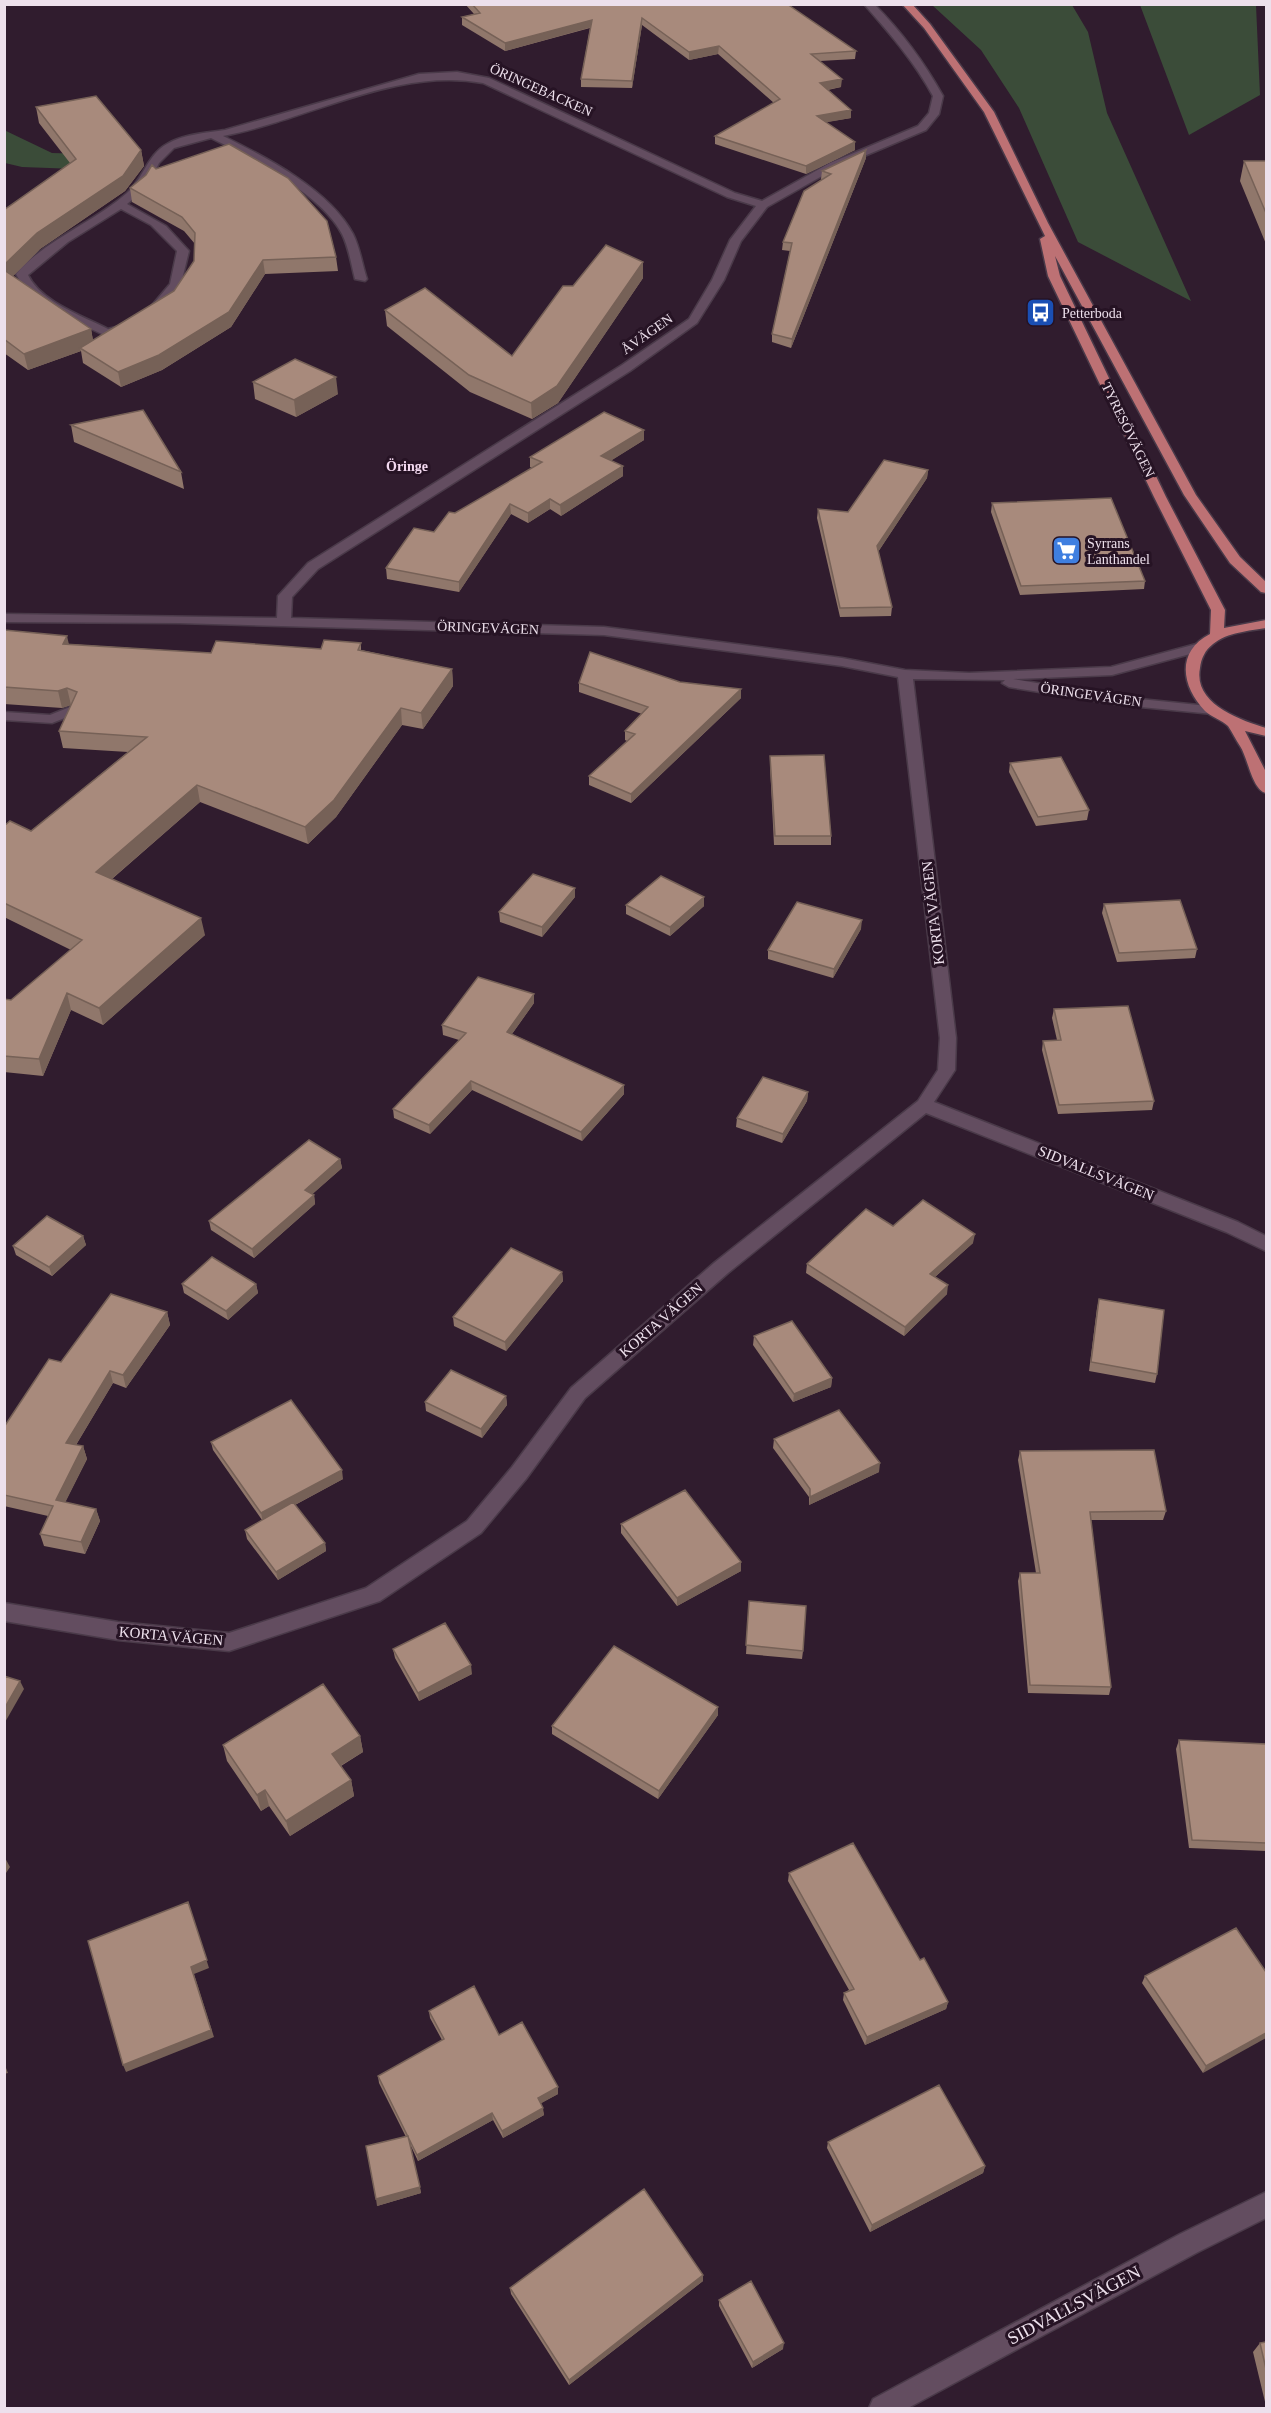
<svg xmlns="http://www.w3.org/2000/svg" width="1271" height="2413" font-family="'Times New Roman',serif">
  <rect width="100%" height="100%" fill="#301c2e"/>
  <path fill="#3b4c39" d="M932 5H1072L1088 32 1107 113 1191 301 1078 242 1019 108 981 50Z
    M1140 5H1256L1260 95 1189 135Z
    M4 130 52 153 122 155 103 170 22 167 5 163Z"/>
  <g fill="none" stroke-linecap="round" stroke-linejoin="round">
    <defs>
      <path id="minor" d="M864 4H874C902 32 924 62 943 96L939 114 926 130 838 167 767 207 741 241 724 280 697 323 630 371 318 569 292 597 291 618 604 627 842 658 905 670 969 673 1111 667 1200 643 1205 644V650L1112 675 1013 679 1120 697 1218 707 1220 710 1218 713 1213 714 1120 705 1009 687 1002 683 1005 680 913 679 956 1038 955 1070 934 1102 1238 1222 1266 1236V1251L1226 1232 926 1113 728 1273 585 1398 526 1479 481 1533 380 1601 229 1651 118 1640 4 1621V1603L118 1622 229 1633 366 1588 467 1521 512 1467 571 1388 714 1263 918 1101 938 1070 940 1038 898 677 842 666 604 635 178 623 4 622V614L277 618 278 596 308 563 622 365 689 319 712 280 730 240 756 206 727 197 483 83C394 67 309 120 223 136 266 157 330 190 353 234 360 248 362 264 367 279L365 281 355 279C351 264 349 248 342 234 321 194 251 158 211 138L174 148 159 163 147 187 127 204 166 226 189 251 181 284 158 312 148 310 170 284 177 251 151 225 121 209 68 242 28 275C41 302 83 316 108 329L132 323V327L112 335H104C74 320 31 306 16 274 46 239 93 223 127 193 143 179 148 154 167 144 183 134 207 133 225 130L419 74 457 72 489 78 735 193 762 201 830 163 918 126 929 113 933 96C914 61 890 34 864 4Z
        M70 707 77 711 75 714 52 723 4 720V712L50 715Z
        M1266 2192V2218L1198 2252 908 2408H869L873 2399 1180 2234Z"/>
      <path id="major" d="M902 4H912L930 24 994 112 1048 223 1196 495 1240 557 1266 582V593L1261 592 1230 563 1184 495 1055 256 1060 276 1166 497 1225 610 1224 628 1266 620V628C1249 631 1228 632 1213 644 1205 650 1201 659 1200 668 1193 704 1240 720 1266 728V736L1245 731 1266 772V793C1252 790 1248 758 1240 746 1236 740 1232 732 1228 726 1222 720 1211 717 1205 711 1182 687 1175 652 1210 634L1211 610 1154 497 1048 276 1040 239 1045 236 984 112 924 28Z"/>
    </defs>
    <use href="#minor" stroke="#4a3a49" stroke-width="3"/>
    <use href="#major" stroke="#4a3a49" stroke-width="3"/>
    <use href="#minor" fill="#634d60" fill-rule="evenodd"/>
    <use href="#major" fill="#bd7174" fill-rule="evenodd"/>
  </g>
  <path fill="#90776b" d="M465 4H787L856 51 855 59 820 61 841 87 828 90 851 110V118L826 122 855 150 806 174 715 144V136L774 103 718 54 689 60 642 25 632 88 581 87V79L590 28 505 51 462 25V17L474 14Z
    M36 107 141 150 144 166 125 191 40 249 13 276 91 329 93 341 174 291 194 261 195 244 184 231 132 202 130 188 156 169 336 257 338 271 265 274 231 327 162 370 121 387 83 363 81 351 28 370 4 353V210L70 163 39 123Z
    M866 158 791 348 772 342V334L790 251 782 250 783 242 822 180 821 179 822 171Z
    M1244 161H1266V244L1240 181Z
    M643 278 558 403 532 419 470 392 387 326 385 310 512 356 573 286Z
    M253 382 338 394 296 417 255 399Z
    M71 425 181 472 184 489 74 442Z
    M644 430V440L610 461 623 466V476L561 516 550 509 528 523 511 514 459 592 387 579 386 568 434 532 455 513 532 468 530 467V457Z
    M928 470 927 478 878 552 892 607 891 616 840 617 817 518 818 509 848 512Z
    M992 503 1145 581 1144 589 1020 595 991 512Z
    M4 630 69 644 211 653 321 649 361 643V650L452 669 453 686 423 729 402 725 336 817 308 844 200 802 112 879 205 935 103 1025 71 1010 43 1076 4 1072V999L11 1000 71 950 4 917V826L31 831 128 752 63 748 59 731 71 705 62 708 4 704Z
    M680 682 741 698 631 803 589 785V776L627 741 625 740V731L642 714 579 692V683Z
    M770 756 831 836V845H774L770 766Z
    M1010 763 1089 810 1087 820 1036 826 1009 772Z
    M575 897 542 937 500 922 499 912Z
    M704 897V906L670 936 626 914V905Z
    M1104 904 1197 949 1195 958 1117 962 1102 913Z
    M861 929 833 978 768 959V950Z
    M534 1003 512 1034 624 1085V1094L582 1141 472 1090 430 1134 394 1118 393 1109 459 1040 443 1035 442 1025Z
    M1054 1009 1154 1101 1152 1110 1058 1114 1042 1050 1043 1041 1057 1040 1052 1018Z
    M808 1092 807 1101 782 1143 736 1127 737 1118Z
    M340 1159 342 1168 312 1194 314 1195 315 1204 254 1258 211 1230 209 1221Z
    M893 1226 973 1243 935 1277 947 1294 904 1336 806 1273 807 1264Z
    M83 1236 86 1245 52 1276 16 1255 13 1246Z
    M562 1272 563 1281 506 1351 454 1326 453 1317Z
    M182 1284H256L258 1293 228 1320 184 1293Z
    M1099 1299 1157 1374 1155 1383 1089 1371 1097 1308Z
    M167 1312 170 1325 126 1388 113 1383 76 1445 83 1446 87 1459 65 1502 96 1509 100 1521 85 1554 44 1546 40 1534 48 1516 4 1506V1427L61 1362Z
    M754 1336 832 1378 831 1387 793 1402 753 1345Z
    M506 1396 507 1405 482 1438 426 1411 425 1402Z
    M774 1439 879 1472 809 1505V1497L773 1448Z
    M211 1442 343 1479 295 1505 325 1543 326 1551 278 1580 247 1539 245 1530 262 1520 213 1450Z
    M1020 1451 1166 1511 1163 1520H1091L1111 1687 1109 1695 1028 1693 1018 1581 1020 1573H1036L1018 1460Z
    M621 1524 741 1571 677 1606 621 1533Z
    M749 1601 803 1651 802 1659 746 1654Z
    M393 1649 472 1674 419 1701 395 1658Z
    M718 1707V1715L658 1799 552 1734V1726Z
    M360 1736 363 1752 341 1766 351 1780 354 1796 290 1836 269 1806 261 1811 227 1761 223 1745Z
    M1179 1740 1266 1744V1851L1189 1848 1176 1749Z
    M789 1873 920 1960 948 2002 946 2009 865 2045 843 2000 844 1993 849 1990 788 1881Z
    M1266 1972 1203 2073 1142 1983 1145 1976Z
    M429 2011 499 2035 558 2087V2094L541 2103 544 2115 503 2138 493 2120 418 2161 410 2144 421 2193 377 2206 406 2137 379 2083 378 2076 442 2040 430 2018Z
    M828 2142 985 2166 983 2173 870 2232 827 2148Z
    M703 2275V2281L569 2385 511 2294 510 2288Z
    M719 2300 783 2349 752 2368 719 2306Z
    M1266 2342V2406L1253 2352 1260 2343Z"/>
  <path fill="#766157" d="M642 18V25L632 88V81Z
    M592 20V27L505 51V43Z
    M719 46 718 54 689 60V52Z
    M842 79 841 87 820 91V83Z
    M851 110V118L817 124V116Z
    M855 142V150L806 174V166Z
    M141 150 144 166 125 191 40 249 5 284 4 265 37 233Z
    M866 150V158L791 348 792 339Z
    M263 260 265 274 231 327 162 370 121 387 118 372Z
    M643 262V278L558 403 532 419 531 403Z
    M91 329 94 346 80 348 81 351 28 370 24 354Z
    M336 377 338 394 296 417 294 400Z
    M644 430V440L601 467V456Z
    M623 466V476L561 516 560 505Z
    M928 470 927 478 876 555 877 546Z
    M550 499V509L528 523V513Z
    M510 504 511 514 459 592V582Z
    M67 636 71 653 63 644Z
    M452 669 453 686 423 729 421 713Z
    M67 688 71 705 62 708 58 691Z
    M741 689V698L631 803V794Z
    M401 708 402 725 336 817 308 844 305 827Z
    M197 785 200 802 100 889 96 872Z
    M575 888V897L542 937V927Z
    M704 897V906L670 936V927Z
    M201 918 205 935 103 1025 99 1008Z
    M862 920 861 929 833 978 834 969Z
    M67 993 71 1010 43 1076 39 1059Z
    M534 994V1003L507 1041V1032Z
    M471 1081 472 1090 430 1134 429 1125Z
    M624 1085V1094L582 1141 581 1132Z
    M808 1092 807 1101 782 1143 783 1134Z
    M340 1159 342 1168 307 1199 305 1190Z
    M314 1195 315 1204 254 1258 252 1249Z
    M975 1234 973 1243 928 1283 930 1274Z
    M83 1236 86 1245 52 1276 49 1267Z
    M562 1272 563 1281 506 1351 505 1342Z
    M256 1284 258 1293 228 1320 226 1311Z
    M948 1285 947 1294 904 1336 905 1327Z
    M167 1312 170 1325 126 1388 123 1375Z
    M110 1371 113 1383 70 1455 66 1443Z
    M832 1378 831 1387 793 1402 794 1394Z
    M506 1396 507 1405 482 1438 481 1429Z
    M83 1446 87 1459 60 1513 56 1500Z
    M880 1463 879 1472 809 1505 810 1497Z
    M342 1470 343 1479 263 1522 261 1513Z
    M96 1509 100 1521 85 1554 81 1542Z
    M325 1543 326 1551 278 1580 276 1572Z
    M741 1562V1571L677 1606V1598Z
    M471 1665 472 1674 419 1701 418 1693Z
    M20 1681 24 1689 4 1724V1709Z
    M718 1707V1715L658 1799 659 1791Z
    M360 1736 363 1752 335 1769 332 1754Z
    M351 1780 354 1796 290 1836 286 1821Z
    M265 1790 269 1806 261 1811 257 1795Z
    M4 1856 10 1867 4 1876Z
    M188 1902 209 1968 194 1974 214 2037 126 2072 123 2065Z
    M948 2002 946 2009 865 2045 867 2037Z
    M1266 2033V2038L1203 2073 1206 2066Z
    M4 2063 8 2073 4 2074Z
    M558 2087V2094L538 2105V2098Z
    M543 2108 544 2115 503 2138 502 2131Z
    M492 2113 493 2120 418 2161 417 2155Z
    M985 2166 983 2173 870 2232 872 2225Z
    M420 2187 421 2193 377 2206 376 2199Z
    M703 2275V2281L569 2385V2380Z
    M784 2343 783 2349 752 2368 753 2362Z"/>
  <path fill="#a88a7c" stroke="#766157" stroke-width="1.5" d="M472 4H787L856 51 811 54 842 79 820 83 851 110 817 116 855 142 806 166 715 136 780 99 719 46 689 52 642 18 632 81 581 79 592 20 505 43 462 17 480 13Z
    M96 96 141 150 123 176 37 233 4 265V210L76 159 36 107Z
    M229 144 288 178 327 221 336 257 263 260 229 312 159 355 118 372 80 348 174 291 194 261 195 233 182 217 130 188 146 175 152 165 156 169Z
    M866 150 792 339 772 334 792 243 783 242 804 191 831 174 822 171Z
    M1244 161H1266V213Z
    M606 245 643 262 557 386 531 403 469 375 385 310 425 288 512 356 563 286H573Z
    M4 270 91 329 24 354 4 339Z
    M295 359 336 377 294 400 253 382Z
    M143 410 181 472 71 425Z
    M604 412 644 430 601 456 623 466 560 505 550 499 528 513 510 504 459 582 386 568 414 528 434 532 449 512 455 513 542 462 530 457Z
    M884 460 928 470 877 546 892 607 840 608 818 509 848 512Z
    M1111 498 1145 581 1021 586 992 503Z
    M4 630 67 636 63 644 211 653 216 641 321 649 324 640 361 643 358 650 452 669 421 713 401 708 334 800 305 827 197 785 96 872 201 918 99 1008 67 993 39 1059 4 1056V999L11 1000 82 940 4 903V826L10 821 31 831 147 737 59 731 77 692 67 688 58 691 4 687Z
    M590 652 680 682 741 689 631 794 589 776 635 734 625 731 648 707 579 683Z
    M824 755 831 836H775L770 756Z
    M1061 757 1089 810 1038 817 1010 763Z
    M533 874 575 888 542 927 499 912Z
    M661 876 704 897 670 927 626 905Z
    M1180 900 1197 949 1119 953 1104 904Z
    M797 902 862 920 834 969 768 950Z
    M478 977 534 994 507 1032 624 1085 581 1132 471 1081 429 1125 393 1109 466 1033 442 1025Z
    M1128 1006 1154 1101 1059 1105 1043 1041 1061 1040 1054 1009Z
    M763 1077 808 1092 783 1134 737 1118Z
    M309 1140 340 1159 305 1190 314 1195 252 1249 209 1221Z
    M923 1200 975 1234 930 1274 948 1285 905 1327 807 1264 866 1209 893 1226Z
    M47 1216 83 1236 49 1267 13 1246Z
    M511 1248 562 1272 505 1342 453 1317Z
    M212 1257 256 1284 226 1311 182 1284Z
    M111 1294 167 1312 123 1375 110 1371 66 1443 83 1446 56 1500 96 1509 81 1542 40 1534 53 1506 4 1495V1427L49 1359 61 1362Z
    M1099 1299 1164 1310 1157 1374 1091 1362Z
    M792 1321 832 1378 794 1394 754 1336Z
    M451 1370 506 1396 481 1429 425 1402Z
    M291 1400 342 1470 261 1513 211 1442Z
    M839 1410 880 1463 810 1497V1489L774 1439Z
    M1154 1450 1166 1511 1090 1512 1111 1687 1030 1685 1020 1573H1040L1020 1451Z
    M685 1490 741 1562 677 1598 621 1524Z
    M293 1502 325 1543 276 1572 245 1530Z
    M749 1601 806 1606 803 1651 746 1645Z
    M445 1623 471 1665 418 1693 393 1649Z
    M614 1646 718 1707 659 1791 552 1726Z
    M4 1676 20 1681 4 1709Z
    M323 1684 360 1736 332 1754 351 1780 286 1821 265 1790 257 1795 223 1745Z
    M1179 1740 1266 1744V1843L1192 1840Z
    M853 1843 920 1960 924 1958 948 2002 867 2037 844 1993 854 1989 789 1873Z
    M188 1902 207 1960 191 1967 211 2030 123 2065 88 1941Z
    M1236 1928 1266 1972V2033L1206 2066 1145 1976Z
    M474 1986 499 2035 522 2022 558 2087 538 2098 543 2108 502 2131 492 2113 417 2155 378 2076 444 2039 429 2011Z
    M939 2085 985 2166 872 2225 828 2142Z
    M408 2136 420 2187 376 2199 366 2146Z
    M644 2189 703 2275 569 2380 510 2288Z
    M751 2281 784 2343 753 2362 719 2300Z
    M1266 2342V2369L1260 2343Z"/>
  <defs>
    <symbol id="bus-square" viewBox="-11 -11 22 22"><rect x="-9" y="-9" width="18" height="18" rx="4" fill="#1a4fb4" stroke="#261324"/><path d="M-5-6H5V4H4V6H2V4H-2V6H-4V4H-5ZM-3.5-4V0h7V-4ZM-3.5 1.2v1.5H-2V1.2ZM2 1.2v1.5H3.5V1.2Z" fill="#fff"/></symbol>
    <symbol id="supermarket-square" viewBox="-11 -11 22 22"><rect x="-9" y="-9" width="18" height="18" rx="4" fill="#3f7fe0" stroke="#261324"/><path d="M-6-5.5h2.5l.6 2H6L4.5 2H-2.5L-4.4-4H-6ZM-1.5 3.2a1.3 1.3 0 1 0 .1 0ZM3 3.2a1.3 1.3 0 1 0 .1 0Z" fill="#fff"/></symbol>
  </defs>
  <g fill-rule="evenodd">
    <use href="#bus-square" x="1024" y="296" width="33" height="33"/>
    <use href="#supermarket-square" x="1050" y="534" width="33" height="33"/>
  </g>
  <g text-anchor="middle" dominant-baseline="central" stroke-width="6" stroke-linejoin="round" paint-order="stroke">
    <g font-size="14" fill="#ede0ec" stroke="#261324">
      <text transform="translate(541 90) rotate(24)">ÖRINGEBACKEN</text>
      <text transform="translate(647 334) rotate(-35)">ÅVÄGEN</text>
      <text transform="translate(1128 430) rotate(64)">TYRESÖVÄGEN</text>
      <text transform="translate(488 628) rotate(2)">ÖRINGEVÄGEN</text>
      <text transform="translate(1091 695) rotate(8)">ÖRINGEVÄGEN</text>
    </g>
    <g font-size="14" fill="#ede0ec" stroke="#261324" text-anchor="start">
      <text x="1062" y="313">Petterboda</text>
      <text x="1087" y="543">Syrrans<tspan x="1087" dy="16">Lanthandel</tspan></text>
    </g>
    <g font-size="14" font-weight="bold" fill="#f2d8ef" stroke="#261324">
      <text x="407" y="466">Öringe</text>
    </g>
    <g font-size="15" fill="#ede0ec" stroke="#261324">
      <text transform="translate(933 913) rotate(-97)">KORTA VÄGEN</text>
      <text transform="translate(1096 1173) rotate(22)">SIDVALLSVÄGEN</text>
      <text transform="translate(661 1320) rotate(-41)">KORTA VÄGEN</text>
      <text transform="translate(171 1636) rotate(5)">KORTA VÄGEN</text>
    </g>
    <g font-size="18" fill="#ede0ec" stroke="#261324">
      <text transform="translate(1074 2305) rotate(-28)">SIDVALLSVÄGEN</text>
    </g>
  </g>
  <rect width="1271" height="2413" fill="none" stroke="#ede0ec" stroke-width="12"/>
</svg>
